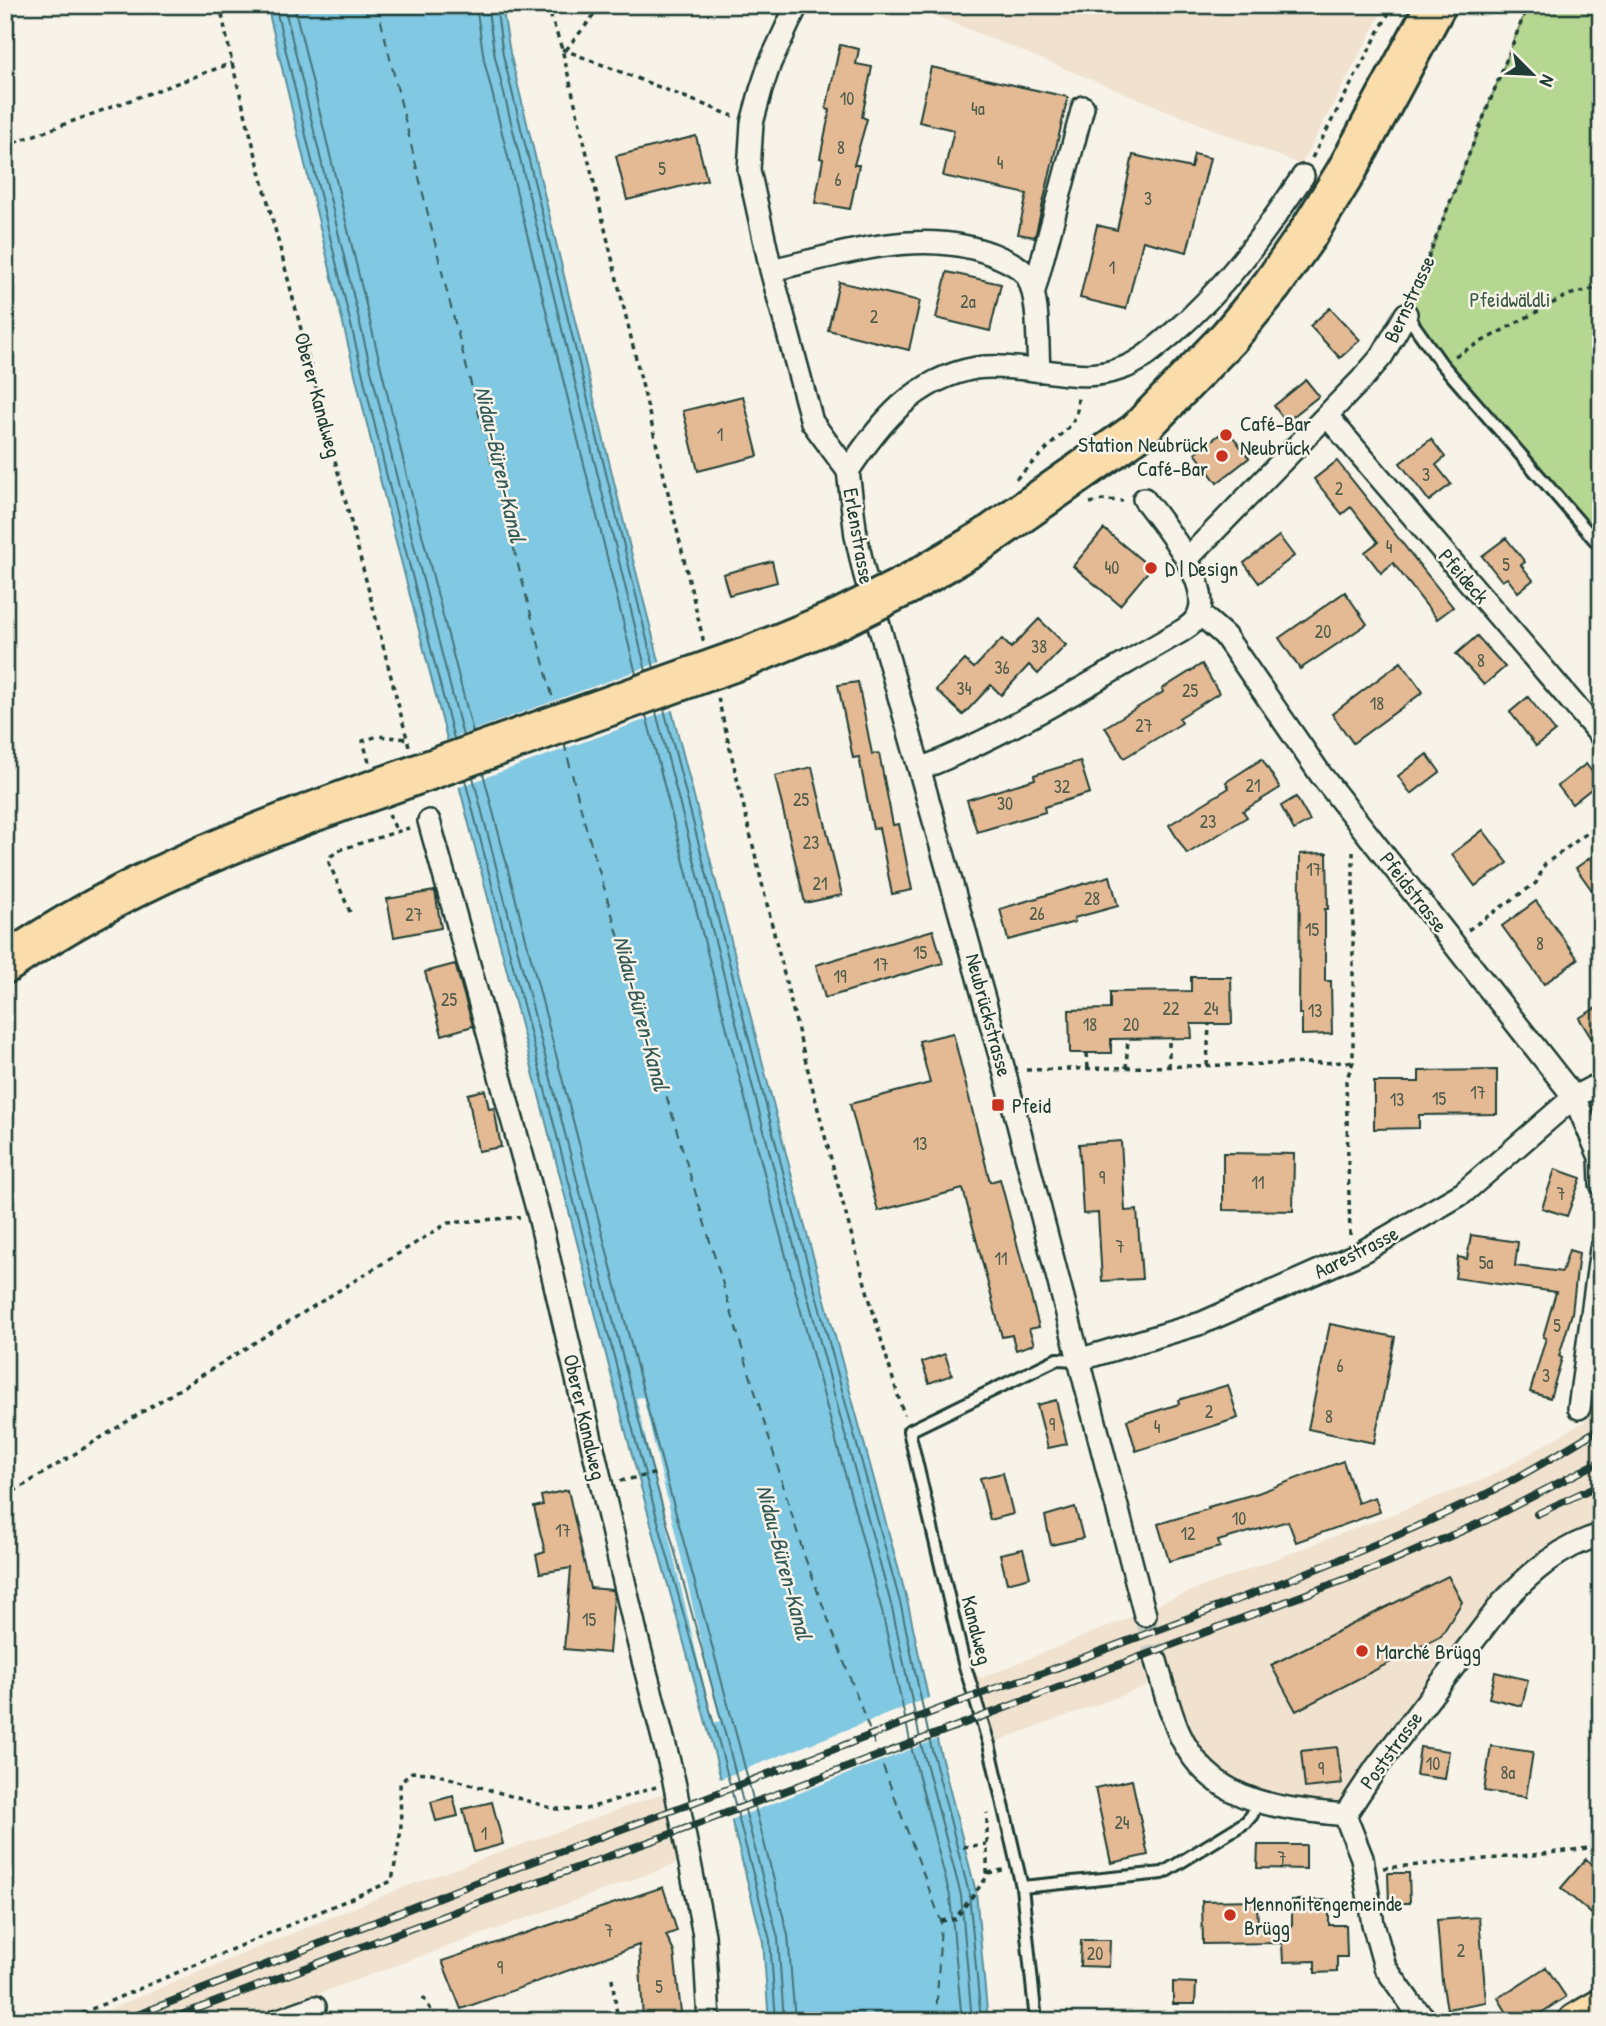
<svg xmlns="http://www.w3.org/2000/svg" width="1606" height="2026" font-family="'Patrick Hand',sans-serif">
  <rect width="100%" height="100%" fill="#f7f3e8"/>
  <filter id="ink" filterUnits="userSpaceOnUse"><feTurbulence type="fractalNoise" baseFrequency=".0143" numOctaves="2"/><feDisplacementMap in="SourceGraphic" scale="14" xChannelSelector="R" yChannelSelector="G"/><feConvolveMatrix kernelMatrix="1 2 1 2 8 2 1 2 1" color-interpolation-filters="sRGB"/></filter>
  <g filter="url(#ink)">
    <path fill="#f1e2cf" d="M909 5H1386L1301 165Z
      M1601 1403V1535L1545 1562 1345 1815 1280 1808 1207 1772 1155 1662 1145 1687 989 1744 964 1663 981 1678 1129 1618 1160 1603 1487 1478 1587 1420 1590 1405Z
      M667 1792 684 1861 243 2021H81L399 1889Z"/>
    <path fill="#b5d791" stroke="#6a8a62" stroke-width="2" d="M1528 5H1601V547L1406 314Z"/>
    <path fill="#81c8e2" stroke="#5a909c" stroke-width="2" d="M267 5H502L510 53 631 552 801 1212 908 1604 938 1744 976 1892 988 2021H769L763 1942 714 1752 628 1440 382 487Z"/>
    <path fill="#f7f3e8" d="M663 661 675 709 456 788 444 741Z
      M643 1397 720 1721 713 1723 636 1398Z
      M931 1697 940 1738 728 1821 717 1780Z"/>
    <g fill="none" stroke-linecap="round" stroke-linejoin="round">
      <path stroke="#46757a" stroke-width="2" d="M275 5 389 485 454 739
        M284 5 398 483 463 736
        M294 5 408 480 473 732
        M476 5 484 60 636 674
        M487 5 495 57 646 671
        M496 5 503 55 654 668
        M664 709 794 1214 901 1606 931 1746 969 1893 981 2021
        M656 712 786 1216 892 1608 922 1748 961 1895 972 2021
        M646 715 776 1219 882 1611 912 1750 950 1896 962 2021
        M483 773 654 1433 739 1745 788 1935 795 2021
        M473 777 643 1436 729 1748 778 1938 784 2021
        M465 780 635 1438 721 1750 770 1940 776 2021"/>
      <path stroke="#335957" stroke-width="2" stroke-dasharray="9 7" stroke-linecap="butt" d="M377 5 446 288 555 707
        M564 743 585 824 804 1555 941 1921 936 2021"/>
    </g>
    <path fill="#e4ba94" stroke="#1f3d34" stroke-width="2" d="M840 45 859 49 856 64 872 67 862 117 867 119 854 165H859L850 209 815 203 823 159 820 158 830 110 826 109Z
      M931 67 1068 97 1035 237 1018 234 1027 194 943 176 954 130 919 122Z
      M696 136 707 180 627 200 616 156Z
      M1194 154 1210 158 1187 252 1143 241 1126 309 1080 298 1097 225 1117 230 1133 155 1191 168Z
      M947 272 1001 284 990 331 936 318Z
      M839 282 920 301 909 350 828 330Z
      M1330 308 1360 340 1340 358 1310 326Z
      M1306 380 1319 396 1286 422 1274 406Z
      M743 396 758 456 698 471 683 411Z
      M1227 429 1249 458 1217 483 1195 453Z
      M1431 439 1445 457 1436 465 1451 484 1429 501 1400 463Z
      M1337 461 1453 607 1437 619 1393 563 1381 573 1365 552 1378 542 1351 507 1342 514 1314 479Z
      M1104 529 1151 568 1120 605 1073 566Z
      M1279 536 1294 556 1259 583 1244 563Z
      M1506 538 1525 562 1521 565 1533 580 1518 592 1507 578 1502 581 1482 556Z
      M772 561 777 582 729 595 723 574Z
      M1345 592 1367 624 1300 669 1279 638Z
      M1039 619 1066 645 1038 674 1029 665 1001 695 991 685 963 715 936 690 965 660 974 668 1002 639 1011 648Z
      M1477 636 1505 667 1484 685 1456 654Z
      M1401 662 1423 692 1353 743 1332 714Z
      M1202 664 1219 693 1179 718 1182 723 1124 758 1105 727 1163 692 1162 689Z
      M858 682 872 754 879 753 893 825 899 824 912 890 892 894 879 828 873 829 859 757 853 758 838 685Z
      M1528 697 1555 731 1536 746 1510 712Z
      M1427 754 1440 772 1411 794 1398 776Z
      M1262 759 1280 788 1243 811 1247 817 1187 854 1169 825 1229 788 1226 782Z
      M1080 761 1090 793 1044 807 1045 812 977 832 967 800 1035 779 1034 775Z
      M1586 764 1600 782 1572 804 1558 786Z
      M812 767 842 895 805 903 775 776Z
      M1296 797 1310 821 1294 830 1281 806Z
      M1483 830 1508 863 1475 886 1452 854Z
      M1601 850V903L1576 868Z
      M1327 853 1328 909H1325V981H1331L1332 1034 1302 1035V1014H1299L1300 854Z
      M1110 876 1118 906 1074 918 1075 922 1008 940 1000 909Z
      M435 891 441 928 394 937 387 899Z
      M1536 901 1578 959 1544 984 1502 926Z
      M933 930 943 963 825 998 816 965Z
      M455 964 473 1026 442 1035 425 972Z
      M1191 977H1231L1232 1024H1191L1192 1038 1111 1039V1053H1070L1069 1010 1110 1009V992L1191 991Z
      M1601 1005V1054L1579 1018Z
      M953 1033 990 1182 1000 1179 1039 1327 1029 1329 1034 1344 1016 1350 1012 1335 1002 1337 963 1189 878 1211 850 1104 930 1083 919 1041Z
      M1497 1070V1114L1419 1115V1128L1374 1129V1082H1419V1071Z
      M485 1090 489 1109 494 1108 501 1147 478 1151 468 1094Z
      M1121 1141 1125 1211 1137 1210 1142 1279 1102 1281 1098 1213 1083 1214 1079 1144Z
      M1223 1153 1294 1154 1293 1211 1223 1210Z
      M1555 1169 1581 1178 1567 1216 1542 1208Z
      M1471 1235 1518 1242 1515 1266 1562 1272 1569 1250 1579 1253 1572 1313 1559 1356 1562 1358 1550 1398 1530 1392 1546 1338 1543 1337 1556 1292 1455 1278 1458 1257 1467 1259Z
      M1330 1324 1395 1337 1374 1443 1308 1429Z
      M945 1354 952 1375 929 1383 922 1362Z
      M1228 1385 1238 1418 1136 1451 1127 1420 1179 1404 1178 1400Z
      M1056 1400 1067 1444 1048 1448 1037 1405Z
      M1343 1461 1358 1503 1375 1497 1380 1512 1296 1542 1288 1521 1218 1541 1220 1547 1169 1561 1158 1524 1209 1509 1208 1507 1258 1493Z
      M1003 1473 1013 1514 990 1520 980 1478Z
      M568 1490 590 1588 612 1590 614 1596 609 1653 564 1649 571 1568 540 1573 536 1555 545 1552 534 1507 543 1505 541 1496Z
      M1075 1507 1083 1538 1051 1545 1045 1516Z
      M1023 1549 1030 1577 1007 1583 1000 1554Z
      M1448 1576 1462 1602 1441 1636 1296 1711 1271 1665Z
      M1495 1672 1528 1680 1522 1706 1489 1698Z
      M1491 1746 1533 1752 1526 1797 1484 1791Z
      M1337 1747 1342 1784 1305 1788 1301 1751Z
      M1420 1747 1449 1751 1445 1779 1416 1775Z
      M1132 1780 1148 1855 1111 1863 1095 1788Z
      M453 1796 458 1816 436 1821 431 1802Z
      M492 1802 503 1844 474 1852 463 1809Z
      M1258 1845H1306V1869L1257 1868Z
      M1586 1859 1601 1872V1922L1561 1888Z
      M1388 1873H1409L1410 1903H1389Z
      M663 1887 677 1931 666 1935 674 1952 682 2021H643L639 1945 461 2009 442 1961Z
      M1257 1900 1258 1928 1292 1926V1900H1329V1925H1346L1347 1957H1337V1972L1315 1973V1961L1283 1962 1282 1943 1203 1944 1202 1901Z
      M1479 1917 1486 2002 1447 2009 1442 1981 1437 1920Z
      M1081 1940H1110L1109 1967 1080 1966Z
      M1546 1967 1566 1997 1528 2021H1512L1498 1998Z
      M1173 1982 1196 1983 1195 2004H1173Z"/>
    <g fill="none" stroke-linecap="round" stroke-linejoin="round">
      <path stroke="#cccfc4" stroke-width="21" stroke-dasharray="21 10" stroke-linecap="butt" d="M1145 1615 1156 1661"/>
      <defs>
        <path id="lane" d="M1406 314 1441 363 1601 547
          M1022 1887 1163 1873 1246 1822 1252 1815 1257 1802
          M1036 2021 1022 1887 989 1744 964 1663 909 1431 1057 1359 1078 1360"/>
        <path id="street" d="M797 5 770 63 761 90 752 123 749 170 771 270 812 422 848 471 856 536 864 572 1004 1070 1145 1615
          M771 270C844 254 928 224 1001 258 1010 262 1021 267 1027 276 1040 299 1037 344 1039 371
          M1034 291 1083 107
          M1327 416 1601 736
          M848 471C880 422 915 379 976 368 995 365 1015 368 1034 370 1068 373 1090 380 1123 368 1142 361 1156 347 1171 335 1225 289 1264 234 1303 176
          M1186 560 1362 379 1382 356 1406 314
          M1199 613 1225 636 1321 775 1574 1097 1600 1157 1601 1184
          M920 769C1011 733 1095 680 1180 632 1188 627 1196 622 1199 613 1211 581 1163 524 1144 499
          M429 821 539 1216 637 1637 674 1781 704 1935 709 2021
          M1078 1360 1202 1323 1360 1253 1463 1193 1574 1097 1601 1083
          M1579 1408 1601 1249
          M1156 1661C1163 1685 1169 1710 1179 1733 1211 1804 1278 1808 1345 1815
          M1345 1815 1376 1768 1503 1602C1530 1573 1562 1545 1601 1535
          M1345 1815 1362 1858 1373 1924 1385 1967 1411 2004 1427 2021
          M276 2021 315 2007"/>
        <path id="primary" d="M1575 2021 1601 2006"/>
        <path id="highway" d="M907 585 983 540 1137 432 1229 337 1272 285 1307 235 1346 172 1436 5
          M747 657 841 618
          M5 964C120 884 251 833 382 787"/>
      </defs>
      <use href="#lane" stroke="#1f3d34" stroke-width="16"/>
      <use href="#street" stroke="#1f3d34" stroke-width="26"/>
      <use href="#primary" stroke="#1f3d34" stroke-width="38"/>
      <use href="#highway" stroke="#1f3d34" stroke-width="44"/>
      <path stroke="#1f3d34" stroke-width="3.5" stroke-dasharray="5 5" stroke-linecap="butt" d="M220 5 232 63 409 746
        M547 5 562 49 704 643
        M562 49 733 116
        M566 50 602 5
        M5 146 232 63
        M1312 158 1393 5
        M1413 296 1528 5
        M1455 356 1568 295 1601 287
        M1016 479 1072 424 1077 412 1078 396
        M1090 503 1103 500 1123 501
        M718 698C775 939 831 1179 904 1415
        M369 762 363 741 378 736 407 739
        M389 814 397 832
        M350 912 329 863 331 856 342 849 409 828
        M1468 930 1536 883 1545 864 1601 823
        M1087 1053 1088 1069
        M1207 1066 1209 1024
        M1169 1067V1038
        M1126 1068 1128 1038
        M1026 1070 1353 1062
        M1350 1235 1346 1081 1353 1062V852
        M620 1481 658 1473
        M5 1497 448 1223 520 1217
        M963 1847 987 1844
        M1383 1868 1543 1854 1588 1848 1601 1857
        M988 1873 1003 1870
        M941 1921 955 1919 987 1877V1813
        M612 1978 618 2021
        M423 1997 438 2021
        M73 2017 392 1881 401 1830 400 1783 412 1772 432 1773 555 1809H586L656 1787"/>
      <use href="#lane" stroke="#f7f3e8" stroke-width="10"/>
      <use href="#street" stroke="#f7f3e8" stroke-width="21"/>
      <use href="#primary" stroke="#faddab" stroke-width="33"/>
      <use href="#highway" stroke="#faddab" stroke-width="38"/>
      <defs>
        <path id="rail" d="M1537 1514 1601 1484
          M122 2021 472 1884 665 1813 993 1689 1040 1674C1186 1618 1335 1567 1476 1499 1519 1478 1560 1453 1601 1428
          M165 2021 478 1903 671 1834 1386 1564 1487 1520 1601 1461"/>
      </defs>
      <use href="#rail" stroke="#1f3d34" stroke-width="8"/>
      <use href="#rail" stroke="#f7f3e8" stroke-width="5" stroke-dasharray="16" stroke-linecap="butt"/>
      <defs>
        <path id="highway-bridge" d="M841 618 907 585
          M382 787 747 657"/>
      </defs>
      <use href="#highway-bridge" stroke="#1f3d34" stroke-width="44" stroke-linecap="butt"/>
      <use href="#highway-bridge" stroke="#faddab" stroke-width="38"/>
    </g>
  </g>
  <g fill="#c8321e" stroke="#f7f3e8" stroke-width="2.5">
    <circle cx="1226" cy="435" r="7"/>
    <circle cx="1222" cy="456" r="7"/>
    <circle cx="1151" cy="568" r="7"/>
    <rect x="991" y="1098" width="14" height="14" rx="3.5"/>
    <circle cx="1362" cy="1651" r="7"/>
    <circle cx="1230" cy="1915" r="7"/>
  </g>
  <g text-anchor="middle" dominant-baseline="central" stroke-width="5" stroke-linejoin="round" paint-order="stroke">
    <g font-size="18" fill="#505c4c">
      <text x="847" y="98">10</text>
      <text x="978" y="108">4a</text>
      <text x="841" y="147">8</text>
      <text x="1000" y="162">4</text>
      <text x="662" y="168">5</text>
      <text x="838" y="179">6</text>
      <text x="1148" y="198">3</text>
      <text x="1112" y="267">1</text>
      <text x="968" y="301">2a</text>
      <text x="874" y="316">2</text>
      <text x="720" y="434">1</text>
      <text x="1426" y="474">3</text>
      <text x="1339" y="488">2</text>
      <text x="1389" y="546">4</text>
      <text x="1506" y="564">5</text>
      <text x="1112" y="567">40</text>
      <text x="1323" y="631">20</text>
      <text x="1039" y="646">38</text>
      <text x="1481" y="660">8</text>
      <text x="1002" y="667">36</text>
      <text x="964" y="688">34</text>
      <text x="1190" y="690">25</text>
      <text x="1377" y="703">18</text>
      <text x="1144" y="725">27</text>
      <text x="1253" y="785">21</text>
      <text x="1062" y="786">32</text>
      <text x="801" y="799">25</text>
      <text x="1005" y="803">30</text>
      <text x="1208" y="821">23</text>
      <text x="811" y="842">23</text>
      <text x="1314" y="869">17</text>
      <text x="820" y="883">21</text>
      <text x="1092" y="898">28</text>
      <text x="1037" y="913">26</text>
      <text x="414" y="914">27</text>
      <text x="1312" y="929">15</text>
      <text x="1540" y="943">8</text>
      <text x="920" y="952">15</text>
      <text x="881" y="964">17</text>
      <text x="840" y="976">19</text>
      <text x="449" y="999">25</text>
      <text x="1171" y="1008">22</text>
      <text x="1211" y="1008">24</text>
      <text x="1315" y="1010">13</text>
      <text x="1090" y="1024">18</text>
      <text x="1131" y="1024">20</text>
      <text x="1478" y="1092">17</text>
      <text x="1439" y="1098">15</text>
      <text x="1397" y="1099">13</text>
      <text x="920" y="1143">13</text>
      <text x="1102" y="1177">9</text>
      <text x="1258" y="1182">11</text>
      <text x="1561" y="1193">7</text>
      <text x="1120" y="1246">7</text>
      <text x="1001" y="1258">11</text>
      <text x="1486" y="1262">5a</text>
      <text x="1557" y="1325">5</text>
      <text x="1340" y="1365">6</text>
      <text x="1546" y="1375">3</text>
      <text x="1209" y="1411">2</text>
      <text x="1329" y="1416">8</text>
      <text x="1052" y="1424">9</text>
      <text x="1157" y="1426">4</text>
      <text x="1239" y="1518">10</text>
      <text x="563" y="1530">17</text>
      <text x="1188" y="1533">12</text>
      <text x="589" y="1619">15</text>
      <text x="1433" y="1763">10</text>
      <text x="1321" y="1768">9</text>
      <text x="1508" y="1772">8a</text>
      <text x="1122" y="1822">24</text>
      <text x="484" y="1833">1</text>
      <text x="1282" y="1857">7</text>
      <text x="609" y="1930">7</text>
      <text x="1461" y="1950">2</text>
      <text x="1095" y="1953">20</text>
      <text x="500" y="1967">9</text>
      <text x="659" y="1986">5</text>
    </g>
    <g font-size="21" fill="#1f3d34" stroke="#f7f3e8">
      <text transform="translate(1409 299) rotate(-65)">Bernstrasse</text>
      <text transform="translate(318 395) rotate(75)">Oberer Kanalweg</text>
      <text transform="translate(859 536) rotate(80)">Erlenstrasse</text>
      <text transform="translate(1464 576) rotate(49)">Pfeideck</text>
      <text transform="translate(1414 892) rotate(52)">Pfeidstrasse</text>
      <text transform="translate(989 1015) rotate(75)">Neubrückstrasse</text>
      <text transform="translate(1356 1252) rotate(-27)">Aarestrasse</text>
      <text transform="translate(585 1417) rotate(77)">Oberer Kanalweg</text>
      <text transform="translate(977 1630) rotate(76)">Kanalweg</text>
      <text transform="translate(1391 1750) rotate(-54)">Poststrasse</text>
    </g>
    <g font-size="21" fill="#3d5c47" stroke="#f7f3e8">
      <text x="1510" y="299">Pfeidwäldli</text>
    </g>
    <g font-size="21" fill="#1f3d34" stroke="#f7f3e8" text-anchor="start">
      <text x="1240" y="423">Café-Bar<tspan x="1240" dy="24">Neubrück</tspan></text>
      <text x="1208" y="444" text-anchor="end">Station Neubrück<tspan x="1208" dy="24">Café-Bar</tspan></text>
      <text x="1165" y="568">D | Design</text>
      <text x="1012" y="1105">Pfeid</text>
      <text x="1376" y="1651">Marché Brügg</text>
      <text x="1244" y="1903">Mennonitengemeinde<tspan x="1244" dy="24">Brügg</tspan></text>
    </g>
    <g font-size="23" font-style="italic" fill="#335957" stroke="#f7f3e8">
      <text transform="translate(501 464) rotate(77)">Nidau-Büren-Kanal</text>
      <text transform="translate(642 1013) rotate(75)">Nidau-Büren-Kanal</text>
      <text transform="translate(785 1562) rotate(75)">Nidau-Büren-Kanal</text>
    </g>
  </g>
  <rect width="1606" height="2026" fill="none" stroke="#f7f3e8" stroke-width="28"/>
  <rect x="14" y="14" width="1578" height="1998" fill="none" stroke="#1f3d34" stroke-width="2.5" filter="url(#ink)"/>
  <g transform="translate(1532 74) rotate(114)" stroke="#f7f3e8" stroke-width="5" paint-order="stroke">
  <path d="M0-5L12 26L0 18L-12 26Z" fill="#1f3d34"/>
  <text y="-10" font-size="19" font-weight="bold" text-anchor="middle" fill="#1f3d34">N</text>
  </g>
</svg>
